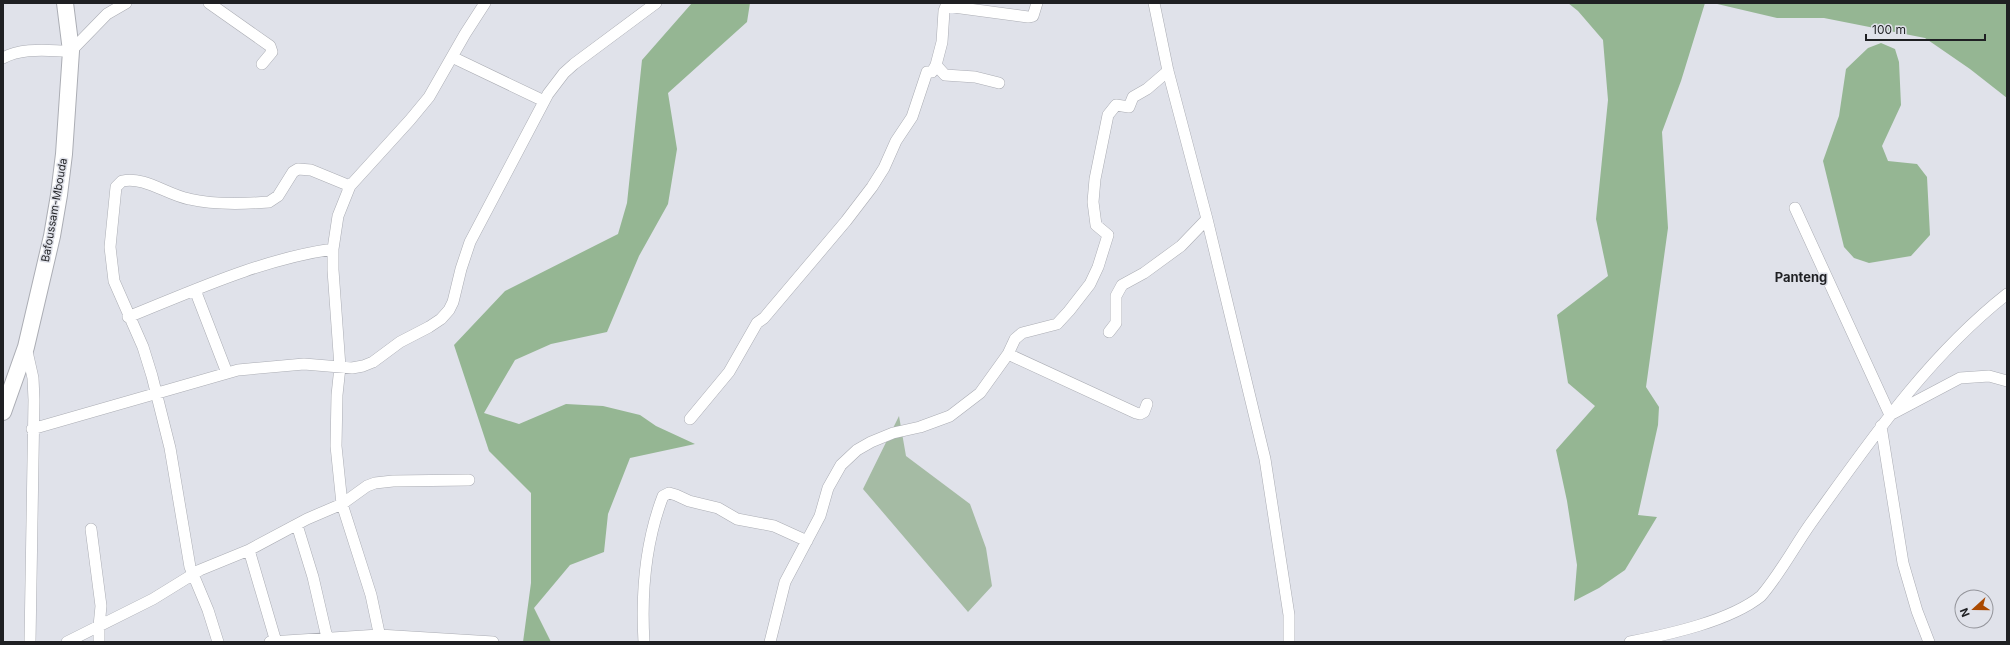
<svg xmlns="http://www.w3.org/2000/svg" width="2010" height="645" font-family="Inter,sans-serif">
  <rect width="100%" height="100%" fill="#e0e2ea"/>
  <path fill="#a5bba4" d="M899 416 906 456 970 504 986 548 992 586 968 612 863 489Z"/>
  <path fill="#95b693" d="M692 3H750L747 22 668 93 677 149 668 204 639 256 607 332 551 344 515 360 484 413 519 424 566 404 603 406 640 415 656 426 695 444 630 458 608 514 604 552 570 565 534 608 551 642H523L531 583V493L489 451 454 345 505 291 618 234 627 203 642 60Z
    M1568 3H1705L1681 81 1662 132 1668 228 1646 387 1659 407 1658 425 1638 515 1657 517 1625 570 1599 588 1574 601 1577 565 1567 501 1556 450 1595 406 1568 383 1557 315 1608 276 1596 219 1608 100 1603 40 1578 11Z
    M1713 3H2007V98L1970 69 1925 38 1824 18H1777Z
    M1881 43 1895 49 1899 62 1901 105 1882 146 1888 161 1917 164 1927 177 1930 235 1911 256 1869 263 1854 258 1844 247 1823 161 1839 116 1846 69 1868 48Z"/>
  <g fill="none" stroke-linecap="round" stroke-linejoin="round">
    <defs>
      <path id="minor" d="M209 3 270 46 272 52 262 64
        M1154 3 1168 71 1207 219 1265 459 1289 615V642
        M452 57 544 101
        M3 58C23 47 48 51 71 51L107 14 126 3
        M936 65 942 42 944 11 946 6 1028 17 1033 16 1037 3
        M1795 208 1890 415 1960 378 1989 376 2007 381
        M195 290 227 373
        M128 317C195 290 262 259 333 249
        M1109 332 1116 323V296L1122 285 1144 273 1181 246 1207 219
        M26 347 33 378 34 400 30 642
        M1008 354 1136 413 1140 414 1144 412 1147 404
        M690 419 729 372 757 323 764 318 846 221 872 187 884 168 896 141 912 117 927 72H932L936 65 945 75 975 77 999 83
        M1881 426 1903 563 1917 611 1929 642
        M32 429 238 370 304 364 352 368 363 366 373 362 400 342 429 327 441 319 449 310 453 302 461 269 470 242 548 94 564 73 574 64 656 3
        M297 525 313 577 328 642
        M91 529 101 606 99 626V642
        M249 550 276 642
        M67 642 153 599 200 570 249 550 307 519 342 504 367 486 375 483 393 481 469 480
        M218 642 208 610 190 567 170 448 152 376 143 347 114 281 110 247 116 187 122 181C145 176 167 195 189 199 214 205 243 204 269 202L278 196 293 172 298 169 311 170 350 186
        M270 642 379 635 493 642
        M381 642 371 595 342 504 336 446 337 395 340 367 333 270V249L338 216 350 186 410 120 429 97 465 34 485 3
        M644 642C641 592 645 543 663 496L669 493 676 495 689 501 718 508 737 519 774 526 807 541
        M770 642 785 582 820 516 828 488 841 465 857 450 871 442 893 433 920 427 950 416 980 393 1008 354 1015 339 1022 333 1057 324 1069 311 1090 284 1098 267 1108 235 1096 225 1093 202 1095 179 1108 115 1116 105 1129 107 1133 97 1147 89 1168 71
        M1630 642C1670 634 1730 621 1761 596 1780 574 1794 547 1811 523 1870 441 1927 357 2007 294"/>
      <path id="highway" d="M3 412 26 347 52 236 59 195 64 154 71 51 65 3"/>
    </defs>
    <use href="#minor" stroke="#abadb4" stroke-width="12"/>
    <use href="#highway" stroke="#abadb4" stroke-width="18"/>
    <use href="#minor" stroke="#fff" stroke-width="11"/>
    <use href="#highway" stroke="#fff" stroke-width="16"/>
  </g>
  <g text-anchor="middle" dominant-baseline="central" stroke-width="3" stroke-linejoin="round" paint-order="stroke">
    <g font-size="11" fill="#1f2023" stroke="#e0e2ea">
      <text transform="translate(54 210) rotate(-80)">Bafoussam-Mbouda</text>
    </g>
    <g font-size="13" font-weight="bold" fill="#1f2023" stroke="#e0e2ea">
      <text x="1801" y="277">Panteng</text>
    </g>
  </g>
  <rect width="2010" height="645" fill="none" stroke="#1f2023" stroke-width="8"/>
  <g transform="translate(1974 609) rotate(249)"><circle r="19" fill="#e0e2ea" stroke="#93949a"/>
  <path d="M0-3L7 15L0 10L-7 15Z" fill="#aa4900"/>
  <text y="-6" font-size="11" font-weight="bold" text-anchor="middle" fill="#1f2023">N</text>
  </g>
  <path d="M1866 34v6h119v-6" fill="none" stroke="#1f2023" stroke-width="2"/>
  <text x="1872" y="34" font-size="12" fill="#1f2023" stroke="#e0e2ea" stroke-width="3" paint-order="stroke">100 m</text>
</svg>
